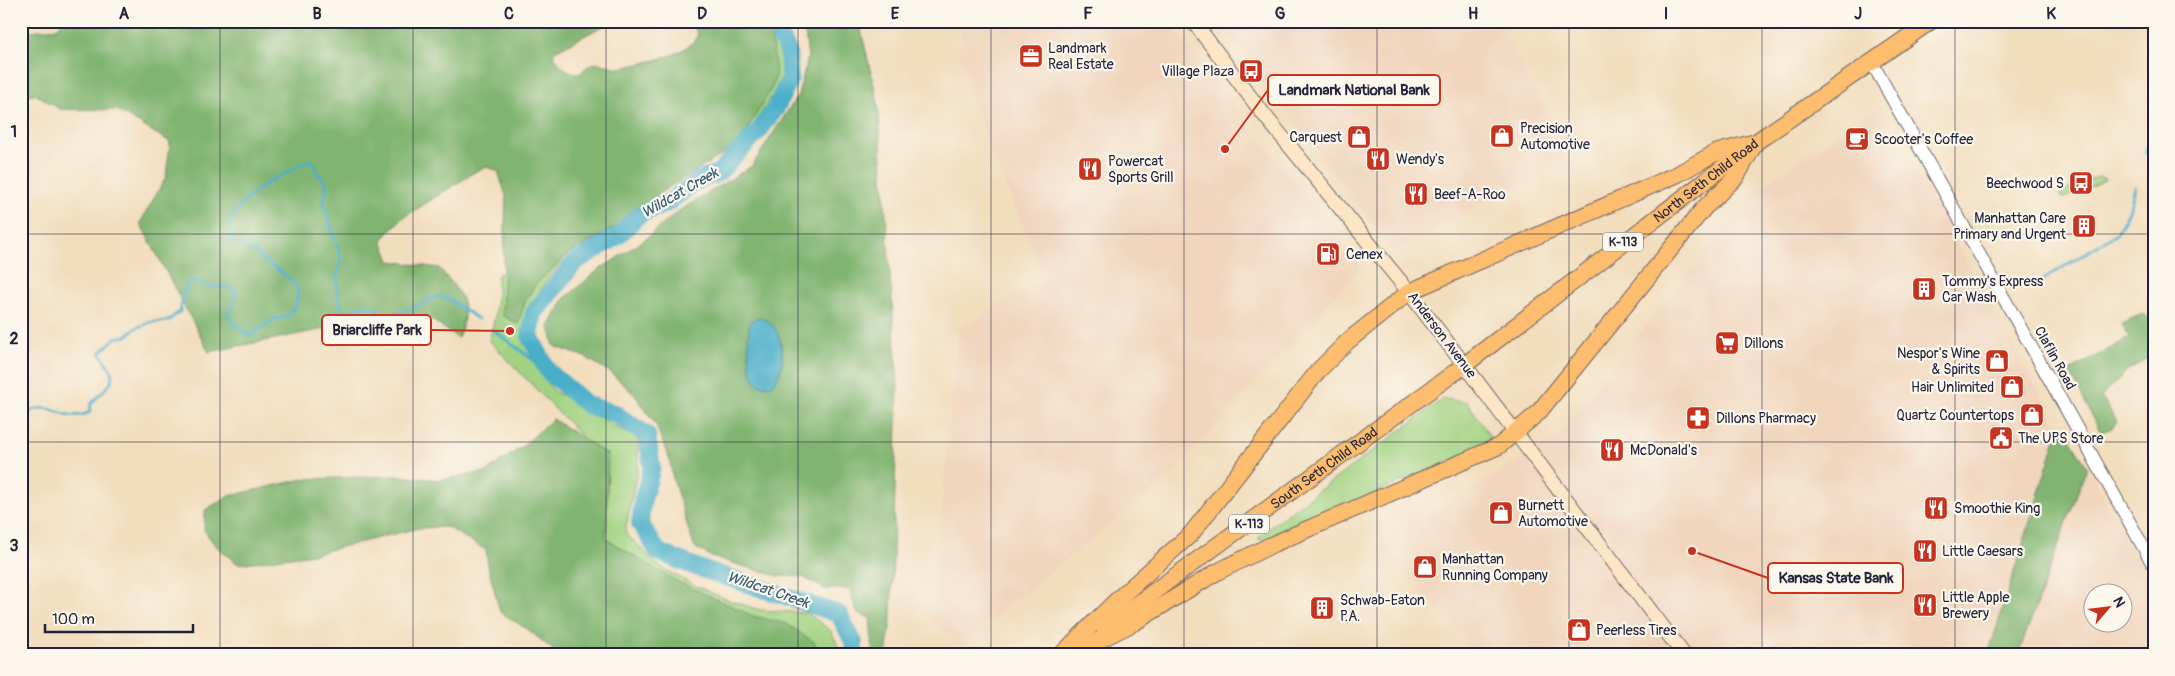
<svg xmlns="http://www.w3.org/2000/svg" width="2175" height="676" font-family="Pangolin,sans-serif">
  <rect width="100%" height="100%" fill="#fbf7ec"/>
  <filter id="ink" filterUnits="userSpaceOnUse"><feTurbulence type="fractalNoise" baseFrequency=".02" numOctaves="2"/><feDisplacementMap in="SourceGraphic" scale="10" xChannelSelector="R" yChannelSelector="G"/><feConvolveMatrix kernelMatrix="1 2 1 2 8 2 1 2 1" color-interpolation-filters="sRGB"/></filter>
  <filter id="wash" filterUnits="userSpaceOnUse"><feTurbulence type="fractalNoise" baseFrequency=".0096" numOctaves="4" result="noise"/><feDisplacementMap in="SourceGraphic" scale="20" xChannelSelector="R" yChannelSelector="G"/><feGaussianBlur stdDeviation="1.12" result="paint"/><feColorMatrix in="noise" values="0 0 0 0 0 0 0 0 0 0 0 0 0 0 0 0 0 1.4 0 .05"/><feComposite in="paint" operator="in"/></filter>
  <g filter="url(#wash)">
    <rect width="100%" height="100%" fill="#f2ddbd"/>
    <path fill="#f1d5bd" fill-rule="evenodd" d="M963 21H1168L1361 267 1174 473 959 646 932 616 958 330 1046 279 984 135 959 54Z
      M1219 21H1497L1570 156 1393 251Z
      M1881 106 2059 428 1988 655H1472L1459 631 1374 543 1441 507 1555 439 1752 193Z
      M2087 467 2154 590V655H2018ZM2092 594H2122V624H2092Z"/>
    <path fill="#a0d281" stroke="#617a5e" d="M736 21H769L777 32 781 52V77L774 93 744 140 664 190 642 209 622 223 568 254 545 283 529 310 527 342 536 367 554 391 638 439V467L625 533 659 566 693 585 731 601 760 610 807 613 831 631 842 655H683L575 541 583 438 489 340C496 318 498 299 497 276L670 134Z
      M2099 177 2104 178 2105 180 2064 198 2060 197 2061 193 2084 181Z
      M1443 399 1467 402 1494 442 1265 540H1259V537L1266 530Z"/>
    <path fill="#80b46f" stroke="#516b55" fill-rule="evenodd" d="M63 21H613L553 52C558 65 566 72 580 74 595 55 603 67 622 68 646 61 685 58 698 35L691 21H766L770 26 776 73 773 86 745 133 728 151 664 190 642 209 622 223 568 254 535 285 525 302 518 324 502 315 506 196 498 171 488 167 478 170 401 219 382 240 390 261 439 268C462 295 472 303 458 338L428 317 324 329 209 352 140 223 166 177 170 142 117 110 60 109 35 94 21 95V32L57 28Z
      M801 21H859L878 103 898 387 891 621 886 655H873L870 618 857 613 849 589H825L803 577 777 576 712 557 694 547 673 479 670 461 656 425 634 394 610 372 585 357 554 346 549 327 564 299 596 272 644 240 680 210 752 166 798 95 808 57 804 25ZM776 332 782 352V366L749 343 748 334Z
      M2142 314 2149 318 2151 316 2154 318V354L2128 370 2101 397 2117 421 2112 428 2101 433 2069 371 2129 338 2122 323Z
      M553 419 608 455 606 539 676 581 753 616 787 624 815 643 819 655H559L530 631 500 612 488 566 486 550 447 527 419 528 313 554 238 564 214 544 204 530 205 510 229 496 303 479 399 476 440 480 486 472 523 446Z
      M2059 429 2068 435 2087 467 2018 655H1988Z"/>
    <path fill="#4aafc9" stroke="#366882" d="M758 317C785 321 789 369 772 385 769 385 763 386 760 385 746 379 748 340 749 327L751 321Z"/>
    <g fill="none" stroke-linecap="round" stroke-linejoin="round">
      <path stroke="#4aafc9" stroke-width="3" d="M2145 153 2154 134
        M2035 285 2116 234 2129 212 2135 187
        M492 329 548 371
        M21 420C25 417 29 411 33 410 54 402 67 424 90 412L91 404 111 383 112 372 100 353 115 338 126 336 136 328 151 322 168 321 180 311 186 284 196 281 211 287H229L236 291 235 300 228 314 234 324 250 336 274 319 288 316 296 305 298 289 286 275 260 258 257 252 232 241C231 235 229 227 231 222 242 191 283 175 310 160L315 165 317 173 324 180 327 187 323 200 341 259 337 278 338 297 343 313 366 305 390 315 409 310 437 296 447 298 478 319"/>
      <path stroke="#4aafc9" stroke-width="18" d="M773 21 788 51 790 78 776 108 759 131 718 173 699 180 666 204 639 215 618 236 575 262 534 313 530 336 548 371 587 405 614 413 647 435 652 468 643 499 640 523 658 552 699 568 839 614 854 643V655"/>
    </g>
  </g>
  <g filter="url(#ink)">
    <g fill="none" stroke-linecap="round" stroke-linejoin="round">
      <defs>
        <path id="tertiary" d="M1871 61 2154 566"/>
        <path id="secondary" d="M1193 21 1261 111 1409 292 1684 655"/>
        <g id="primary">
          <path id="s1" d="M1492 344 1756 142 1931 21"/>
          <path id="s2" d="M1104 628 1462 367"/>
          <path d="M1061 655 1118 599 1191 534 1318 371 1348 341 1409 292 1678 174 1715 153 1756 142"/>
          <path d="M1070 655 1135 622 1217 572 1271 545 1499 446 1538 413 1704 208 1736 177 1756 142"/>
        </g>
      </defs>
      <use href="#tertiary" stroke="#6b6368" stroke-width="14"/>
      <use href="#secondary" stroke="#6b6368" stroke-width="16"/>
      <use href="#primary" stroke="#6b6368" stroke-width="18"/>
      <use href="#tertiary" stroke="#fff" stroke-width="12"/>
      <use href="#secondary" stroke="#fee5c5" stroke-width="14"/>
      <use href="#primary" stroke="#fcbd6e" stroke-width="16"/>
      <defs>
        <path id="primary-bridge" d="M1462 367 1492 344"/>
      </defs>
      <use href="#primary-bridge" stroke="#6b6368" stroke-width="18" stroke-linecap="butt"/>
      <use href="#primary-bridge" stroke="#fcbd6e" stroke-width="16"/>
    </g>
  </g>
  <path fill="none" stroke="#22223b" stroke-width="1" stroke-opacity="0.55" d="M220 21V655M413 21V655M606 21V655M798 21V655M991 21V655M1184 21V655M1377 21V655M1569 21V655M1762 21V655M1955 21V655M21 234H2154M21 442H2154"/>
  <defs>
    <symbol id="office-square" viewBox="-11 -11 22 22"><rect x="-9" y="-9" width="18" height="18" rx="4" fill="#c8321e" stroke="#fbf7ec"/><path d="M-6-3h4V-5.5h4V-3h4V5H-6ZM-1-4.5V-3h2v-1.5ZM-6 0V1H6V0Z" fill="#fff"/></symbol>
    <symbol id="bus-square" viewBox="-11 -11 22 22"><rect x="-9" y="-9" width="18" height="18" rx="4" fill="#c8321e" stroke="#fbf7ec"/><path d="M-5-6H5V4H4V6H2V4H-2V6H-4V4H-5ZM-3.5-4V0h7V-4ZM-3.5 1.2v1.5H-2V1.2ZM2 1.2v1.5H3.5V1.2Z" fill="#fff"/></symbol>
    <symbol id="shop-square" viewBox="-11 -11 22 22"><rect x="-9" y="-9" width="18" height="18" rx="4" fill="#c8321e" stroke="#fbf7ec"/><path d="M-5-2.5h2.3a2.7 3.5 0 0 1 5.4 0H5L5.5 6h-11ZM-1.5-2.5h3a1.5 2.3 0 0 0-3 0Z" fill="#fff"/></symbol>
    <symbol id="cafe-square" viewBox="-11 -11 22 22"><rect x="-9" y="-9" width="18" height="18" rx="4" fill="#c8321e" stroke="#fbf7ec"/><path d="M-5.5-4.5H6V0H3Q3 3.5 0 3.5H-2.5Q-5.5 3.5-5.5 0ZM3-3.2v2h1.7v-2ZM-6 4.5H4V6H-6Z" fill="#fff"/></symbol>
    <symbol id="restaurant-square" viewBox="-11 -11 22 22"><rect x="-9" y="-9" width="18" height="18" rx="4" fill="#c8321e" stroke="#fbf7ec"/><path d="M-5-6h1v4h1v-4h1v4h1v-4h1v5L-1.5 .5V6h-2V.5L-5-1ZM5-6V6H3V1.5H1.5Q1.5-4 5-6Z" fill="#fff"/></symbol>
    <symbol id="building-square" viewBox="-11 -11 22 22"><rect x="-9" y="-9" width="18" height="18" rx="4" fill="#c8321e" stroke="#fbf7ec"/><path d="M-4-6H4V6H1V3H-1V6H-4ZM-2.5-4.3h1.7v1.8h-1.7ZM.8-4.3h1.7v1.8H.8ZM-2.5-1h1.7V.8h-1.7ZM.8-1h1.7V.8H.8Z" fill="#fff"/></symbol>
    <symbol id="fuel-square" viewBox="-11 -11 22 22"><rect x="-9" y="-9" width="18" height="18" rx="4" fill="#c8321e" stroke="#fbf7ec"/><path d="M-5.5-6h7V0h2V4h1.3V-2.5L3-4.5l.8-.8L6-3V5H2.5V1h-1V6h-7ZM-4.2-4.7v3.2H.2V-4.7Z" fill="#fff"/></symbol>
    <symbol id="supermarket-square" viewBox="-11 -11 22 22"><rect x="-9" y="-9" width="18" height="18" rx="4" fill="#c8321e" stroke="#fbf7ec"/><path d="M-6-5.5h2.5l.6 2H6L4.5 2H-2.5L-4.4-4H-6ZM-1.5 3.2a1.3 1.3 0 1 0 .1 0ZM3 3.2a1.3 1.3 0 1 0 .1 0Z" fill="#fff"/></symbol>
    <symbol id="pharmacy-square" viewBox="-11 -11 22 22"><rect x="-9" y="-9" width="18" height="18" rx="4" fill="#c8321e" stroke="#fbf7ec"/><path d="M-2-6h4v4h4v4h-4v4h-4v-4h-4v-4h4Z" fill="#fff"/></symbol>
    <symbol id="civic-square" viewBox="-11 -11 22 22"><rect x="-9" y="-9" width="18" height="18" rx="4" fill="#c8321e" stroke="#fbf7ec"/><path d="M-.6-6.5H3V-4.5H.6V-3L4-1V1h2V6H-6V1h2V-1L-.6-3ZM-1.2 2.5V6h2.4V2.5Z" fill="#fff"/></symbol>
  </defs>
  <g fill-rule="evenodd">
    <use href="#office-square" x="1017" y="42" width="28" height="28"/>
    <use href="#bus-square" x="1237" y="57" width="28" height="28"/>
    <use href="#shop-square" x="1488" y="122" width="28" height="28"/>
    <use href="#shop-square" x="1345" y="123" width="28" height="28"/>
    <use href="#cafe-square" x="1843" y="125" width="28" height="28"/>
    <use href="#restaurant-square" x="1364" y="145" width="28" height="28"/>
    <use href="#restaurant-square" x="1076" y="155" width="28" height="28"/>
    <use href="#bus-square" x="2067" y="169" width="28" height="28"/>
    <use href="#restaurant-square" x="1402" y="180" width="28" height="28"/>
    <use href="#building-square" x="2070" y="212" width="28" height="28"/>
    <use href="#fuel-square" x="1314" y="240" width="28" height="28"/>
    <use href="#building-square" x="1910" y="275" width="28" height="28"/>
    <use href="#supermarket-square" x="1713" y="329" width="28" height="28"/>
    <use href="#shop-square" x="1983" y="347" width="28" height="28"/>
    <use href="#shop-square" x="1998" y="373" width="28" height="28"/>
    <use href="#shop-square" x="2018" y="401" width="28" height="28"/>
    <use href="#pharmacy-square" x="1684" y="404" width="28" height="28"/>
    <use href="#civic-square" x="1987" y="424" width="28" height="28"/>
    <use href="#restaurant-square" x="1598" y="436" width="28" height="28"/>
    <use href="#restaurant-square" x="1922" y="494" width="28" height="28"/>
    <use href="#shop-square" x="1487" y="499" width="28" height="28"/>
    <use href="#restaurant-square" x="1911" y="537" width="28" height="28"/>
    <use href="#shop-square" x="1411" y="553" width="28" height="28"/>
    <use href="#restaurant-square" x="1911" y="591" width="28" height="28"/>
    <use href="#building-square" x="1308" y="594" width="28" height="28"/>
    <use href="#shop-square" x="1565" y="616" width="28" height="28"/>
  </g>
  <g text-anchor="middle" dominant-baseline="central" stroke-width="4.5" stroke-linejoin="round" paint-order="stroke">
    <g fill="#fbf7ec" stroke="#636270" stroke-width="1">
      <rect x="1603" y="232.5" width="40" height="19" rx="4"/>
      <rect x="1229" y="514.5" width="40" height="19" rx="4"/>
    </g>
    <g font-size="12" font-weight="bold" fill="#22223b">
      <text x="1623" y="242">K-113</text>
      <text x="1249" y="524">K-113</text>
    </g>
    <g font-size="14" fill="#22223b" stroke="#fbf7ec" text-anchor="start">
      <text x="1048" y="48">Landmark<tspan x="1048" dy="16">Real Estate</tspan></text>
      <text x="1234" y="71" text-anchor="end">Village Plaza</text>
      <text x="1520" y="128">Precision<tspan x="1520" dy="16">Automotive</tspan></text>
      <text x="1342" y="137" text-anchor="end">Carquest</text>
      <text x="1874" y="139">Scooter's Coffee</text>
      <text x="1396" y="159">Wendy's</text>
      <text x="1108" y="161">Powercat<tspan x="1108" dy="16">Sports Grill</tspan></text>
      <text x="2064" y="183" text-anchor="end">Beechwood S</text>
      <text x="1434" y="194">Beef-A-Roo</text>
      <text x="2066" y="218" text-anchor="end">Manhattan Care<tspan x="2066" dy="16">Primary and Urgent</tspan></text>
      <text x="1346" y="254">Cenex</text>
      <text x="1942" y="281">Tommy's Express<tspan x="1942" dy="16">Car Wash</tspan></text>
      <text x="1744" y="343">Dillons</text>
      <text x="1980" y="353" text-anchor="end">Nespor's Wine<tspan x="1980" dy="16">&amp; Spirits</tspan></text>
      <text x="1994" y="387" text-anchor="end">Hair Unlimited</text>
      <text x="2014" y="415" text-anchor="end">Quartz Countertops</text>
      <text x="1716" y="418">Dillons Pharmacy</text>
      <text x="2018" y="438">The UPS Store</text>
      <text x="1630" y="450">McDonald's</text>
      <text x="1518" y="505">Burnett<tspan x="1518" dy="16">Automotive</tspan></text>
      <text x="1954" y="508">Smoothie King</text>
      <text x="1942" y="551">Little Caesars</text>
      <text x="1442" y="559">Manhattan<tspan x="1442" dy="16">Running Company</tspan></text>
      <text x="1942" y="597">Little Apple<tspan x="1942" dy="16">Brewery</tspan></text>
      <text x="1340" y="600">Schwab-Eaton<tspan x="1340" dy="16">P.A.</tspan></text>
      <text x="1596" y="630">Peerless Tires</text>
    </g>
    <g font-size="14" fill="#22223b" stroke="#fbf7ec">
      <text stroke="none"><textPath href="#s1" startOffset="269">North Seth Child Road</textPath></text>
      <text transform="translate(1442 335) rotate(53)">Anderson Avenue</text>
      <text transform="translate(2055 358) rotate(61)">Claflin Road</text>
      <text stroke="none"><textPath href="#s2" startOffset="272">South Seth Child Road</textPath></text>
    </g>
    <g font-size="15" font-style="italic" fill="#325a74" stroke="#fbf7ec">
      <text transform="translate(680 193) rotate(-30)">Wildcat Creek</text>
      <text transform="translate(768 590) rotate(19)">Wildcat Creek</text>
    </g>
  </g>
  <path fill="none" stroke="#c8321e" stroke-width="2" d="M1225 149L1268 90M510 331L431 330M1692 551L1768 578"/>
  <g fill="#c8321e" stroke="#fbf7ec" stroke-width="2">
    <circle cx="1225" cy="149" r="5"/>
    <circle cx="510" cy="331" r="5"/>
    <circle cx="1692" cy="551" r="5"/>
  </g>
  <g fill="#fbf7ec" stroke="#c8321e" stroke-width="2">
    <rect x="1268" y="75" width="172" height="30" rx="5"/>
    <rect x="322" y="315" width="109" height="30" rx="5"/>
    <rect x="1768" y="563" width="135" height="30" rx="5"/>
  </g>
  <g font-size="15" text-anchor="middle" font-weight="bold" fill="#22223b">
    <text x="1354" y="95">Landmark National Bank</text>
    <text x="377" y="335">Briarcliffe Park</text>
    <text x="1836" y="583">Kansas State Bank</text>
  </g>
  <rect width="2175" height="676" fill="none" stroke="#fbf7ec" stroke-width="55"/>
  <g transform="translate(2108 608) rotate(62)"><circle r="24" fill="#fbf7ec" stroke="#a4a2a5"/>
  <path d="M0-4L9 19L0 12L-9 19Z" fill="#c8321e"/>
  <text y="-8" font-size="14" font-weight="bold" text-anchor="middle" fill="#22223b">N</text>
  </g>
  <path d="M45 624v8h148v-8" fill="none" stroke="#22223b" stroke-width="2.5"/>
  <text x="52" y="624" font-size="15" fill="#22223b" stroke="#fbf7ec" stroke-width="4" paint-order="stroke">100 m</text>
  <rect x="28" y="28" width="2120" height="620" fill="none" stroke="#22223b" stroke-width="2"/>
  <g font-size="16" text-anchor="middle" font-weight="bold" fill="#22223b">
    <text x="124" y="19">A</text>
    <text x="317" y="19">B</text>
    <text x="509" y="19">C</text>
    <text x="702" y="19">D</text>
    <text x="895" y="19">E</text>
    <text x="1088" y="19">F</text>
    <text x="1280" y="19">G</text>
    <text x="1473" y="19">H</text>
    <text x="1666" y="19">I</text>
    <text x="1858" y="19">J</text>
    <text x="2051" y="19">K</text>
    <text x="14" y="137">1</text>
    <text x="14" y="344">2</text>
    <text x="14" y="551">3</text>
  </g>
</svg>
